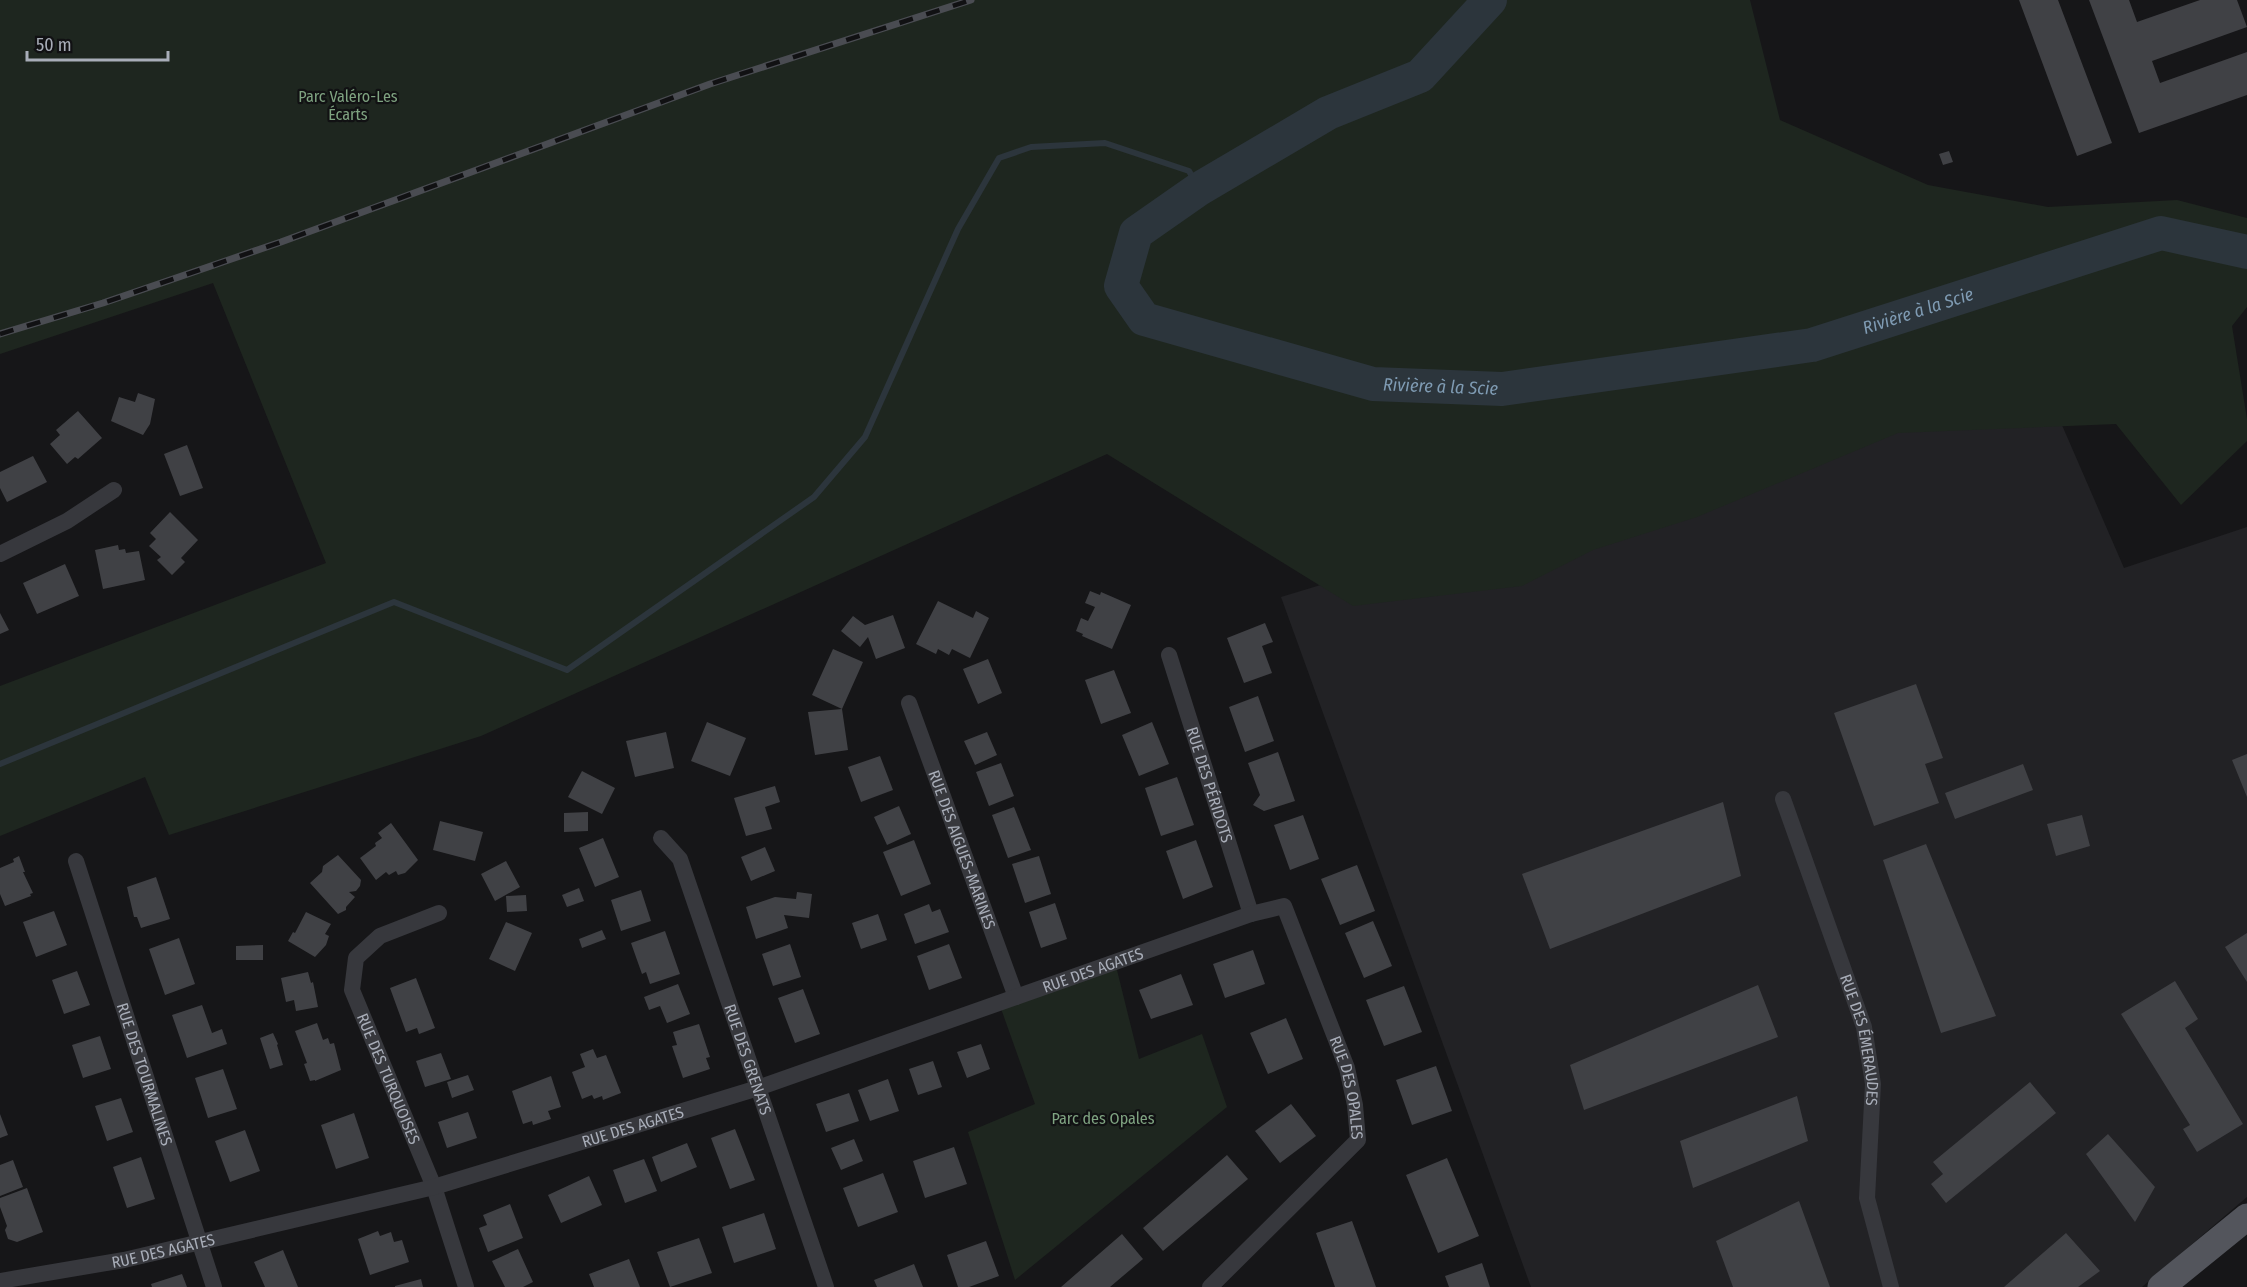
<svg xmlns="http://www.w3.org/2000/svg" width="2247" height="1287" font-family="'Fira Sans Condensed',sans-serif">
  <rect width="100%" height="100%" fill="#161618"/>
  <path fill="#222225" d="M2042 379 2124 568 2247 527V1197L2142 1287H1531L1281 597 1762 451Z"/>
  <path fill="#1e261f" d="M0 0H1750L1780 120 1928 185 2048 207 2177 200 2247 218V307L2232 326 2247 419V441L2181 505 2116 424 1898 433 1697 517 1593 550 1522 586 1353 606 1107 454 481 736 169 835 145 777 0 836V686L326 563 213 283 0 354Z
    M1115 962 1139 1059 1202 1034 1227 1107 1015 1280 968 1132 1035 1104 999 1003Z"/>
  <g fill="none" stroke-linecap="round" stroke-linejoin="round">
    <path stroke="#2c353c" stroke-width="6" d="M0 764 394 602 567 670 814 497 865 437 958 229 999 158 1031 147 1105 143 1189 171 1199 189"/>
    <path stroke="#2c353c" stroke-width="34" id="s1" d="M1490 0 1420 76 1328 113 1199 189 1136 233 1121 286 1144 319 1373 384 1502 389 1812 345 2161 233 2247 252"/>
  </g>
  <path fill="#404145" d="M2019 0H2058L2112 143 2077 156Z
    M2089 0H2129L2137 22 2200 0H2237L2247 27 2152 61 2160 83 2247 52V95L2139 133Z
    M1949 151 1953 162 1943 165 1939 154Z
    M138 393 155 399 150 424 143 435 111 421 119 397 135 402Z
    M78 411 102 438 78 459 75 457 67 464 50 444 60 435 56 430Z
    M187 445 203 488 180 496 164 454Z
    M33 456 47 482 7 502 0 488V472Z
    M170 512 198 540 181 558 185 562 172 575 157 560 161 557 149 546 156 539 150 533Z
    M118 545 119 550 125 549 126 553 139 551 145 580 103 589 95 550Z
    M65 564 79 596 37 614 23 583Z
    M1090 591 1100 595 1101 592 1131 605 1112 649 1082 636 1083 634 1076 631 1081 618 1088 621 1095 607 1085 603Z
    M938 601 973 618 976 611 989 618 970 658 952 649 949 655 938 649 936 654 916 644Z
    M0 613 9 630 0 634Z
    M893 615 905 648 876 659 868 637 860 647 841 631 853 616 865 625Z
    M1265 623 1273 642 1262 646 1272 673 1244 683 1227 638Z
    M833 649 863 662 842 709 812 695Z
    M988 659 1002 693 978 704 963 669Z
    M1114 670 1131 713 1101 724 1085 680Z
    M1916 684 1943 758 1925 764 1939 803 1874 826 1834 713Z
    M1258 696 1274 741 1245 752 1229 707Z
    M842 709 848 750 815 755 808 712Z
    M707 722 746 738 730 776 691 761Z
    M1152 722 1169 764 1139 776 1122 735Z
    M666 732 674 768 635 777 626 741Z
    M987 732 997 755 975 765 964 741Z
    M1278 752 1295 801 1264 811 1253 805 1260 795 1248 763Z
    M2247 754V797L2232 760Z
    M880 756 893 790 861 802 848 767Z
    M1001 763 1014 796 989 806 976 772Z
    M2023 764 2033 790 1955 819 1945 793Z
    M582 771 615 788 602 814 568 797Z
    M1177 777 1194 825 1161 836 1145 788Z
    M775 786 780 802 765 807 772 829 746 836 734 798Z
    M1723 802 1741 876 1550 949 1522 874Z
    M899 806 911 834 887 845 874 817Z
    M1014 807 1031 850 1008 858 992 815Z
    M588 812V831L564 832V813Z
    M1303 815 1319 859 1290 870 1274 825Z
    M2082 815 2090 846 2056 856 2047 824Z
    M440 821 483 832 475 861 433 850Z
    M391 823 418 860 405 873 398 875 396 871 389 875 386 872 376 880 360 858 376 846 375 843 382 838 378 833Z
    M603 838 619 877 595 887 579 848Z
    M914 840 931 884 901 896 883 852Z
    M1196 840 1213 887 1183 899 1166 851Z
    M1926 844 1996 1016 1941 1033 1883 860Z
    M765 847 775 871 751 881 741 857Z
    M338 855 361 880 360 886 356 891 349 892 355 897 346 907V910L338 914 310 883 322 872 323 866Z
    M19 856 25 872H23L33 893 30 894 31 896 5 906 0 894V868L14 862 13 859Z
    M1039 856 1051 894 1025 903 1012 864Z
    M506 861 520 887 495 901 481 874Z
    M1357 865 1375 911 1340 925 1321 879Z
    M156 877 170 919 141 928 137 917H134L127 887Z
    M579 888 584 901 567 907 562 895Z
    M641 890 651 921 621 931 611 900Z
    M797 892 812 894 809 918 784 915 788 928 756 939 746 907 775 897 796 899Z
    M526 895 527 911 507 912 506 896Z
    M1055 903 1067 939 1041 948 1029 912Z
    M929 904 932 912 940 909 949 932 915 944 904 914Z
    M54 911 67 945 36 957 23 922Z
    M306 912 331 924 325 934 329 936 326 945 315 957 288 941 293 932 295 933Z
    M878 914 887 940 861 949 852 923Z
    M1373 921 1392 966 1364 978 1345 933Z
    M506 922 532 933 515 971 489 959Z
    M602 930 606 939 582 948 579 939Z
    M665 931 680 974 650 984 646 972 642 974 631 943Z
    M2247 933V982L2225 947Z
    M179 938 195 984 165 995 149 949Z
    M790 944 801 977 773 986 762 954Z
    M949 944 962 978 929 990 917 956Z
    M263 945V960H236V946Z
    M1253 950 1265 984 1225 998 1213 964Z
    M77 971 90 1005 64 1014 52 980Z
    M308 972 311 983 313 982 318 1007 296 1011 294 1000 286 1002 281 978Z
    M1181 974 1193 1005 1151 1019 1139 990Z
    M416 978 435 1028 419 1034 417 1028 406 1032 390 988Z
    M2175 981 2198 1019 2185 1028 2243 1124 2197 1152 2183 1129 2190 1125 2121 1014Z
    M678 984 690 1014 667 1023 660 1006 649 1010 644 997Z
    M1758 985 1778 1037 1584 1110 1570 1065Z
    M1404 986 1422 1032 1384 1046 1366 1000Z
    M803 989 820 1034 795 1043 778 998Z
    M202 1005 212 1033 222 1029 227 1044 187 1058 172 1015Z
    M1286 1018 1303 1059 1268 1074 1250 1033Z
    M317 1023 323 1040 328 1038 330 1044 334 1043 341 1070 315 1081V1080L310 1081 304 1064 307 1063 295 1031Z
    M699 1024 710 1057 706 1058 710 1069 683 1078 672 1046 677 1045 673 1032Z
    M273 1033 278 1044 277 1045 283 1065 270 1069 260 1038Z
    M100 1036 111 1069 83 1078 72 1045Z
    M981 1044 990 1069 967 1078 957 1052Z
    M593 1049 597 1058 606 1055 621 1093 603 1100 602 1096 594 1099 592 1095 582 1099 572 1072 585 1067 580 1054Z
    M441 1053 451 1079 425 1087 416 1061Z
    M933 1061 942 1087 918 1095 909 1069Z
    M1436 1066 1452 1111 1412 1125 1396 1080Z
    M223 1069 237 1109 208 1118 195 1078Z
    M468 1075 474 1090 452 1098 447 1082Z
    M551 1076 561 1107 548 1111 551 1119 533 1125 532 1121 523 1124 512 1091Z
    M888 1079 899 1111 870 1121 858 1090Z
    M2030 1082 2056 1113 1946 1203 1931 1184 1943 1174 1933 1162Z
    M849 1093 859 1121 826 1132 816 1104Z
    M1797 1096 1808 1141 1693 1188 1680 1141Z
    M121 1098 133 1132 107 1141 95 1106Z
    M1291 1104 1316 1136 1280 1163 1255 1131Z
    M468 1112 477 1138 447 1148 438 1122Z
    M354 1113 369 1158 336 1169 321 1125Z
    M0 1114 8 1135 0 1138Z
    M735 1129 755 1180 730 1189 711 1138Z
    M245 1130 260 1171 230 1182 215 1141Z
    M2108 1134 2155 1187 2135 1222 2086 1154Z
    M854 1139 863 1161 841 1170 831 1148Z
    M687 1143 697 1167 661 1182 652 1157Z
    M954 1147 967 1184 925 1198 913 1161Z
    M1227 1155 1248 1179 1163 1251 1143 1228Z
    M141 1157 155 1199 127 1208 113 1167Z
    M1447 1158 1479 1236 1438 1253 1406 1175Z
    M644 1159 657 1191 625 1203 613 1170Z
    M13 1160 23 1187 0 1196V1165Z
    M883 1173 898 1212 858 1227 843 1188Z
    M589 1176 602 1205 561 1223 548 1195Z
    M27 1188 43 1232 17 1242 8 1239 5 1230 7 1226 0 1207V1198Z
    M1799 1201 1830 1287H1733L1716 1241Z
    M510 1204 523 1238 488 1252 479 1228 487 1225 483 1215Z
    M764 1213 776 1249 734 1263 722 1227Z
    M1352 1221 1376 1287H1335L1316 1233Z
    M378 1231 380 1236 391 1232 394 1242 402 1240 409 1262 370 1275 358 1239Z
    M2066 1233 2100 1271 2078 1287H2004Z
    M1122 1234 1143 1259 1110 1287H1061Z
    M699 1238 712 1273 670 1287 657 1252Z
    M986 1241 999 1276 969 1287H958L947 1255Z
    M518 1249 533 1282 523 1287H505L492 1261Z
    M283 1250 298 1287H265L254 1262Z
    M629 1259 640 1287H594L589 1274Z
    M1482 1263 1490 1287H1449L1445 1276Z
    M914 1264 923 1287H877L874 1280Z
    M182 1274 187 1287H152L151 1284Z
    M421 1279 423 1287H395V1286Z"/>
  <g fill="none" stroke-linecap="round" stroke-linejoin="round">
    <g stroke="#37383d" stroke-width="16">
      <path d="M0 554 67 521 114 490"/>
      <path id="s2" d="M1169 655 1251 914"/>
      <path id="s3" d="M909 703 1016 997"/>
      <path id="s4" d="M1783 799 1864 1027 1873 1084 1867 1198 1891 1287"/>
      <path id="s5" d="M661 838 680 859 826 1287"/>
      <path id="s6" d="M76 861 214 1287"/>
      <path id="s7" d="M439 913 380 936 356 958 352 990 434 1187 466 1287"/>
      <path id="s8" d="M0 1281 124 1260 434 1187 758 1088 1251 914 1284 906 1347 1068 1355 1105 1358 1140 1210 1287"/>
    </g>
    <path stroke="#53555c" stroke-width="27" d="M2161 1287 2247 1217"/>
    <defs>
      <path id="rail" d="M0 334 103 303 281 242 710 84 971 0"/>
    </defs>
    <use href="#rail" stroke="#4a4c52" stroke-width="7"/>
    <use href="#rail" stroke="#111113" stroke-width="4.5" stroke-dasharray="14" stroke-linecap="butt"/>
  </g>
  <g text-anchor="middle" dominant-baseline="central" stroke-width="4.5" stroke-linejoin="round" paint-order="stroke">
    <g font-size="16" fill="#7fa381" stroke="#111113">
      <text x="348" y="96">Parc Valéro-Les<tspan x="348" dy="18">Écarts</tspan></text>
      <text x="1103" y="1118">Parc des Opales</text>
    </g>
    <g font-size="16" fill="#a8adb8" stroke="#111113">
      <text stroke="none"><textPath href="#s2" startOffset="136">RUE DES PÉRIDOTS</textPath></text>
      <text stroke="none"><textPath href="#s3" startOffset="156">RUE DES AIGUES-MARINES</textPath></text>
      <text stroke="none"><textPath href="#s8" startOffset="1138">RUE DES AGATES</textPath></text>
      <text stroke="none"><textPath href="#s4" startOffset="254">RUE DES ÉMERAUDES</textPath></text>
      <text stroke="none"><textPath href="#s5" startOffset="240">RUE DES GRENATS</textPath></text>
      <text stroke="none"><textPath href="#s6" startOffset="224">RUE DES TOURMALINES</textPath></text>
      <text stroke="none"><textPath href="#s7" startOffset="224">RUE DES TURQUOISES</textPath></text>
      <text stroke="none"><textPath href="#s8" startOffset="1533">RUE DES OPALES</textPath></text>
      <text stroke="none"><textPath href="#s8" startOffset="652">RUE DES AGATES</textPath></text>
      <text stroke="none"><textPath href="#s8" startOffset="166">RUE DES AGATES</textPath></text>
    </g>
    <g font-size="18" font-style="italic" fill="#7f9bb3" stroke="#111113">
      <text stroke="none"><textPath href="#s1" startOffset="1316">Rivière à la Scie</textPath></text>
      <text stroke="none"><textPath href="#s1" startOffset="830">Rivière à la Scie</textPath></text>
    </g>
  </g>
  <path d="M27 51v9h141v-9" fill="none" stroke="#a8adb8" stroke-width="3"/>
  <text x="36" y="51" font-size="18" fill="#a8adb8" stroke="#111113" stroke-width="4.5" paint-order="stroke">50 m</text>
</svg>
